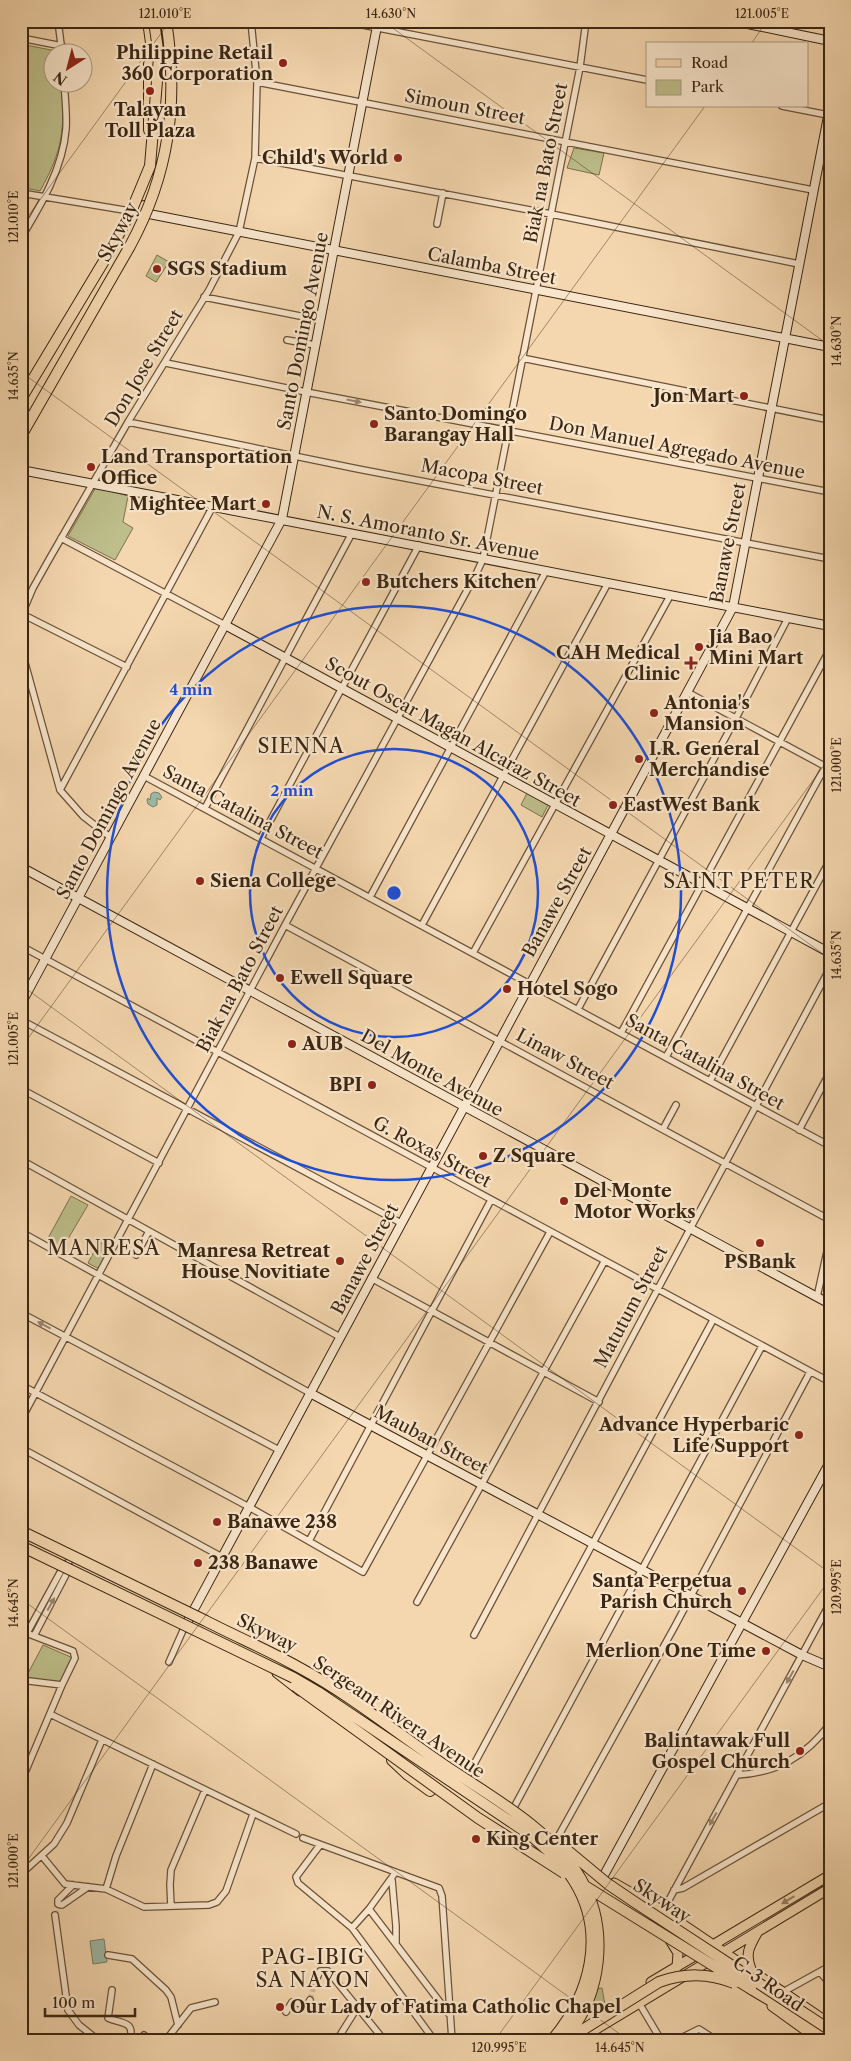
<svg xmlns="http://www.w3.org/2000/svg" width="851" height="2061" font-family="'Libre Caslon Text',serif">
  <rect width="100%" height="100%" fill="#f5d7af"/>
  <filter id="stains"><feTurbulence type="fractalNoise" baseFrequency=".004" numOctaves="4"/><feColorMatrix values="0 0 0 0 .2 0 0 0 0 .09 0 0 0 0 .02 0 0 0 .5 -.17"/></filter>
  <radialGradient id="worn" r=".72"><stop offset=".6" stop-color="#630" stop-opacity="0"/><stop offset="1" stop-color="#630" stop-opacity=".3"/></radialGradient>
  <path fill="#bdbe8a" stroke="#7c724e" d="M21 44 61 52H52V82L62 83C64 130 64 148 40 191L21 187Z
    M574 148 604 153 599 175 567 168Z
    M157 255 169 262 156 282 146 276Z
    M96 487 128 496 123 522 133 528 115 560 68 536Z
    M527 793 548 805 542 817 521 805Z
    M71 1196 88 1205 62 1249 47 1240Z
    M99 1242 113 1249 101 1270 88 1263Z
    M43 1645 73 1658 62 1683 25 1679Z
    M602 1988 605 2005 586 2016 596 1989Z"/>
  <path fill="#9dbaa7" stroke="#767f6c" d="M154 792 159 793 162 797 160 800 157 798V805L153 807 148 804 147 800 148 798 150 800 151 794Z
    M104 1939 107 1962 93 1964 90 1941Z"/>
  <g fill="none" stroke-linecap="round" stroke-linejoin="round">
    <path stroke="#d0b490" stroke-width="5.5" stroke-dasharray="5.5 3" stroke-linecap="butt" d="M310 2000 315 1982"/>
    <defs>
      <path id="street" d="M58 21 62 52
        M342 21 647 80
        M21 38 62 46
        M257 82 813 190
        M782 106 828 115
        M255 158 551 214 799 264
        M21 193 130 211
        M437 224 443 193
        M21 238C41 205 63 168 66 129 67 114 65 97 64 82
        M204 297 320 320
        M287 340 315 345
        M522 358 830 420
        M166 363 306 392 830 492
        M128 422 358 469 830 559
        M61 538 225 625
        M22 614 127 667
        M687 692 830 769
        M144 776 830 1146
        M60 790 213 506
        M205 808 352 533
        M110 837 83 816 60 790 22 652V614L33 588 47 563 128 422 209 290 239 232 255 158 257 82 251 21
        M261 838 419 545
        M370 897 546 571
        M285 925 830 1220
        M422 925 608 583
        M21 946 830 1382
        M473 953 670 596
        M578 1009 736 718 788 618
        M21 1020 401 1223
        M621 1033 830 649
        M666 1057 830 758
        M710 1081 830 860
        M21 1089 159 1163
        M663 1129 676 1105
        M799 1130 830 1072
        M21 1160 340 1337
        M21 1232 310 1393
        M136 1255 148 1233
        M371 1278 599 1402
        M817 1297 830 1238
        M21 1313 279 1450
        M21 1385 249 1507 363 1572 550 1232
        M21 1420 285 925 477 572 483 559 580 67 586 21
        M21 1448 222 1557
        M309 1541 491 1200
        M417 1602 604 1262
        M21 1631 73 1651 75 1658 62 1685 21 1782
        M27 1633 62 1569 72 1558
        M474 1635C592 1412 710 1190 830 968
        M34 1636 70 1567
        M169 1662 184 1628
        M21 1680 62 1685
        M50 1714 296 1834
        M737 1775C777 1773 806 1756 830 1724
        M465 1781 713 1320
        M512 1811 762 1346
        M303 1838 439 1888 442 1896 452 2040
        M554 1844 675 1626 810 1372
        M320 1845 296 1877 298 1883 352 1928 434 2040
        M42 1856 65 1884 106 1889 144 1907 209 1905 217 1902 226 1891 253 1814
        M21 1874 54 1844 67 1823 102 1740
        M392 1880 396 1926V1943
        M73 1885 58 1900V1904L62 1905 88 1887
        M106 1889 116 1856 153 1764
        M674 1890 683 1888 830 1803
        M171 1906 170 1885 171 1870 205 1790
        M369 1909 449 2014
        M663 1911 830 1603
        M55 1915 68 2010 79 2025 98 2040
        M352 1928 369 1909 395 1873
        M108 1955 132 1959 166 1990 171 1997 178 2025
        M820 1972 830 1984
        M315 1982 320 1971H328L384 2040
        M112 1990 108 2018C121 2024 135 2020 130 2040
        M783 1992 830 1966
        M639 2003 661 2040
        M286 2012 292 2002 307 2005 310 2000
        M590 2033 594 2040
        M142 2040 144 2035
        M166 2040 191 2008 215 2002
        M337 2040 357 2008
        M677 2040 699 2029 716 2040"/>
      <path id="secondary" d="M733 21 830 41
        M149 214 830 347
        M21 470C291 522 560 573 830 626
        M225 625 830 953
        M21 867 830 1304
        M21 1004 282 519 378 21
        M310 1393 802 1655 830 1667
        M184 1628 733 607 830 106
        M603 1877 830 1462"/>
      <path id="primary" d="M277 1673 300 1691
        M614 1883 663 1911 830 2024
        M670 1940 678 1953 677 1967
        M751 1969C745 1954 749 1947 757 1933
        M651 1982 830 1875
        M772 2006 819 2040
        M578 2040 830 1888"/>
      <path id="highway" d="M148 21 155 72
        M149 64V88
        M149 130V94
        M21 418 59 356 144 206
        M392 1760 408 1775 430 1791
        M751 1989 830 2036"/>
    </defs>
    <use href="#street" stroke="#6a523a" stroke-width="8"/>
    <use href="#secondary" stroke="#3b2613" stroke-width="10"/>
    <use href="#primary" stroke="#3b2613" stroke-width="11"/>
    <use href="#highway" stroke="#3b2613" stroke-width="12"/>
    <use href="#street" stroke="#f8e5cb" stroke-width="5.5"/>
    <use href="#secondary" stroke="#f8e5cb" stroke-width="8"/>
    <use href="#primary" stroke="#f5d7af" stroke-width="9"/>
    <use href="#highway" stroke="#f5d7af" stroke-width="10"/>
    <defs>
      <path id="highway-bridge" d="M21 399 110 251 133 207 150 166 159 57 154 21
        M21 436 130 246C169 174 179 102 166 21
        M21 1531C83 1561 145 1591 206 1621 237 1637 270 1651 300 1668 352 1696 398 1734 447 1767 492 1797 553 1831 581 1879 610 1930 602 1996 564 2040
        M21 1546 294 1678 318 1692 529 1834C545 1848 562 1862 574 1881 607 1934 590 1995 552 2040
        M295 1686 478 1818 564 1873
        M561 1845 608 1884 633 1901 830 2030
        M585 1886 751 1989
        M570 2039 576 2034 659 1982C685 1973 708 1973 734 1983"/>
    </defs>
    <use href="#highway-bridge" stroke="#3b2613" stroke-width="12" stroke-linecap="butt"/>
    <use href="#highway-bridge" stroke="#f5d7af" stroke-width="10"/>
  </g>
  <defs><path id="oneway-solid" d="M-6-.8H1V-3.2L6.5 0L1 3.2V.8H-6Z" transform="scale(1.25)"/></defs>
  <g fill="#9a866f">
    <use href="#oneway-solid" transform="translate(354 401) rotate(11)"/>
    <use href="#oneway-solid" transform="translate(44 1325) rotate(-152)"/>
    <use href="#oneway-solid" transform="translate(51 1604) rotate(-61)"/>
    <use href="#oneway-solid" transform="translate(790 1677) rotate(119)"/>
    <use href="#oneway-solid" transform="translate(713 1819) rotate(119)"/>
  </g>
  <use fill="#987e61" href="#oneway-solid" transform="translate(788 1900) rotate(149)"/>
  <path fill="none" stroke="#3b2613" stroke-width="1" stroke-opacity="0.45" d="M383 21 830 346M751 44 767 21M21 226 170 21M21 372 830 959M21 985 830 1573M21 1048 705 106M21 1599 628 2040M21 1869 830 757M495 2040 830 1579"/>
  <g fill="none" stroke="#1d4ed8" stroke-width="2.5">
    <circle cx="394" cy="893" r="144"/>
    <circle cx="394" cy="893" r="287"/>
  </g>
  <g fill="#8f2418" stroke="#f8e5cb" stroke-width="2">
    <circle cx="283" cy="63" r="5"/>
    <circle cx="150" cy="91" r="5"/>
    <circle cx="398" cy="158" r="5"/>
    <circle cx="157" cy="269" r="5"/>
    <circle cx="744" cy="396" r="5"/>
    <circle cx="374" cy="424" r="5"/>
    <circle cx="91" cy="467" r="5"/>
    <circle cx="266" cy="504" r="5"/>
    <circle cx="366" cy="582" r="5"/>
    <circle cx="699" cy="647" r="5"/>
    <path d="M688.5 655.5h5v5h5v5h-5v5h-5v-5h-5v-5h5z"/>
    <circle cx="654" cy="713" r="5"/>
    <circle cx="639" cy="759" r="5"/>
    <circle cx="613" cy="805" r="5"/>
    <circle cx="200" cy="881" r="5"/>
    <circle cx="280" cy="978" r="5"/>
    <circle cx="507" cy="989" r="5"/>
    <circle cx="292" cy="1044" r="5"/>
    <circle cx="372" cy="1085" r="5"/>
    <circle cx="483" cy="1156" r="5"/>
    <circle cx="564" cy="1201" r="5"/>
    <circle cx="760" cy="1243" r="5"/>
    <circle cx="340" cy="1261" r="5"/>
    <circle cx="799" cy="1435" r="5"/>
    <circle cx="217" cy="1522" r="5"/>
    <circle cx="198" cy="1563" r="5"/>
    <circle cx="742" cy="1591" r="5"/>
    <circle cx="766" cy="1651" r="5"/>
    <circle cx="800" cy="1751" r="5"/>
    <circle cx="476" cy="1839" r="5"/>
    <circle cx="280" cy="2007" r="5"/>
  </g>
  <g text-anchor="middle" dominant-baseline="central" stroke-width="4.5" stroke-linejoin="round" paint-order="stroke">
    <g font-size="18" font-weight="bold" fill="#3b2613" stroke="#f8e5cb" text-anchor="start">
      <text x="273" y="53" text-anchor="end">Philippine Retail<tspan x="273" dy="21">360 Corporation</tspan></text>
      <text x="150" y="110" text-anchor="middle">Talayan<tspan x="150" dy="21">Toll Plaza</tspan></text>
      <text x="388" y="158" text-anchor="end">Child's World</text>
      <text x="167" y="269">SGS Stadium</text>
      <text x="734" y="396" text-anchor="end">Jon Mart</text>
      <text x="384" y="414">Santo Domingo<tspan x="384" dy="21">Barangay Hall</tspan></text>
      <text x="101" y="457">Land Transportation<tspan x="101" dy="21">Office</tspan></text>
      <text x="256" y="504" text-anchor="end">Mightee Mart</text>
      <text x="376" y="582">Butchers Kitchen</text>
      <text x="709" y="637">Jia Bao<tspan x="709" dy="21">Mini Mart</tspan></text>
      <text x="680" y="653" text-anchor="end">CAH Medical<tspan x="680" dy="21">Clinic</tspan></text>
      <text x="664" y="703">Antonia's<tspan x="664" dy="21">Mansion</tspan></text>
      <text x="649" y="749">I.R. General<tspan x="649" dy="21">Merchandise</tspan></text>
      <text x="623" y="805">EastWest Bank</text>
      <text x="210" y="881">Siena College</text>
      <text x="290" y="978">Ewell Square</text>
      <text x="517" y="989">Hotel Sogo</text>
      <text x="302" y="1044">AUB</text>
      <text x="362" y="1085" text-anchor="end">BPI</text>
      <text x="493" y="1156">Z Square</text>
      <text x="574" y="1191">Del Monte<tspan x="574" dy="21">Motor Works</tspan></text>
      <text x="330" y="1251" text-anchor="end">Manresa Retreat<tspan x="330" dy="21">House Novitiate</tspan></text>
      <text x="760" y="1262" text-anchor="middle">PSBank</text>
      <text x="789" y="1425" text-anchor="end">Advance Hyperbaric<tspan x="789" dy="21">Life Support</tspan></text>
      <text x="227" y="1522">Banawe 238</text>
      <text x="208" y="1563">238 Banawe</text>
      <text x="732" y="1581" text-anchor="end">Santa Perpetua<tspan x="732" dy="21">Parish Church</tspan></text>
      <text x="756" y="1651" text-anchor="end">Merlion One Time</text>
      <text x="790" y="1741" text-anchor="end">Balintawak Full<tspan x="790" dy="21">Gospel Church</tspan></text>
      <text x="486" y="1839">King Center</text>
      <text x="290" y="2007">Our Lady of Fatima Catholic Chapel</text>
    </g>
    <g font-size="18" fill="#3b2613" stroke="#f8e5cb">
      <text transform="translate(465 107) rotate(11)">Simoun Street</text>
      <text transform="translate(546 163) rotate(-79)">Biak na Bato Street</text>
      <text transform="translate(118 232) rotate(-62)">Skyway</text>
      <text transform="translate(492 266) rotate(11)">Calamba Street</text>
      <text transform="translate(303 331) rotate(-79)">Santo Domingo Avenue</text>
      <text transform="translate(144 368) rotate(-59)">Don Jose Street</text>
      <text transform="translate(677 448) rotate(11)">Don Manuel Agregado Avenue</text>
      <text transform="translate(482 477) rotate(11)">Macopa Street</text>
      <text transform="translate(428 533) rotate(11)">N. S. Amoranto Sr. Avenue</text>
      <text transform="translate(728 543) rotate(-79)">Banawe Street</text>
      <text transform="translate(453 732) rotate(29)">Scout Oscar Magan Alcaraz Street</text>
      <text transform="translate(109 809) rotate(-62)">Santo Domingo Avenue</text>
      <text transform="translate(243 812) rotate(28)">Santa Catalina Street</text>
      <text transform="translate(557 902) rotate(-61)">Banawe Street</text>
      <text transform="translate(240 979) rotate(-62)">Biak na Bato Street</text>
      <text transform="translate(565 1059) rotate(28)">Linaw Street</text>
      <text transform="translate(705 1062) rotate(29)">Santa Catalina Street</text>
      <text transform="translate(432 1073) rotate(29)">Del Monte Avenue</text>
      <text transform="translate(432 1152) rotate(28)">G. Roxas Street</text>
      <text transform="translate(365 1259) rotate(-62)">Banawe Street</text>
      <text transform="translate(631 1307) rotate(-62)">Matutum Street</text>
      <text transform="translate(431 1440) rotate(28)">Mauban Street</text>
      <text transform="translate(267 1633) rotate(26)">Skyway</text>
      <text transform="translate(399 1717) rotate(34)">Sergeant Rivera Avenue</text>
      <text transform="translate(662 1901) rotate(33)">Skyway</text>
      <text transform="translate(768 1984) rotate(35)">C-3 Road</text>
    </g>
    <g font-size="20" letter-spacing="1" fill="#3b2613" stroke="#f8e5cb">
      <text x="301" y="746">SIENNA</text>
      <text x="739" y="881">SAINT PETER</text>
      <text x="104" y="1248">MANRESA</text>
      <text x="313" y="1957">PAG-IBIG<tspan x="313" dy="23">SA NAYON</tspan></text>
    </g>
  </g>
  <circle cx="394" cy="893" r="8" fill="#1d4ed8" stroke="#f8e5cb" stroke-width="2.5"/>
  <g font-size="15" text-anchor="middle" font-weight="bold" fill="#1d4ed8" stroke="#f8e5cb" stroke-width="4.5" stroke-linejoin="round" paint-order="stroke">
    <text x="191" y="695">4 min</text>
    <text x="292" y="796">2 min</text>
  </g>
  <rect width="851" height="2061" fill="none" stroke="#f5d7af" stroke-width="55"/>
  <rect x="646" y="42" width="162" height="65" fill="#f8e5cb" stroke="#ac9981"/>
  <rect x="656" y="59" width="25" height="8" fill="#f5d7af" stroke="#ac9981"/>
  <text x="691" y="68" font-size="15" fill="#3b2613">Road</text>
  <rect x="656" y="80" width="25" height="15" fill="#bdbe8a" stroke="#ac9981"/>
  <text x="691" y="92" font-size="15" fill="#3b2613">Park</text>
  <g transform="translate(68 68) rotate(216)"><circle r="24" fill="#f8e5cb" stroke="#ac9981"/>
  <path d="M0-4L9 19L0 12L-9 19Z" fill="#8f2418"/>
  <text y="-8" font-size="14" font-weight="bold" text-anchor="middle" fill="#3b2613">N</text>
  </g>
  <path d="M45 2008v8h90v-8" fill="none" stroke="#3b2613" stroke-width="2.5"/>
  <text x="52" y="2008" font-size="15" fill="#3b2613" stroke="#f8e5cb" stroke-width="4" paint-order="stroke">100 m</text>
  <rect x="28" y="28" width="796" height="2006" fill="none" stroke="#3b2613" stroke-width="2"/>
  <g font-size="12" text-anchor="middle" fill="#3b2613">
    <text x="165" y="18">121.010°E</text>
    <text x="391" y="18">14.630°N</text>
    <text x="762" y="18">121.005°E</text>
    <text transform="translate(14 217) rotate(-90)" y="4">121.010°E</text>
    <text transform="translate(837 341) rotate(-90)" y="4">14.630°N</text>
    <text transform="translate(14 376) rotate(-90)" y="4">14.635°N</text>
    <text transform="translate(837 765) rotate(-90)" y="4">121.000°E</text>
    <text transform="translate(837 955) rotate(-90)" y="4">14.635°N</text>
    <text transform="translate(14 1039) rotate(-90)" y="4">121.005°E</text>
    <text transform="translate(837 1587) rotate(-90)" y="4">120.995°E</text>
    <text transform="translate(14 1603) rotate(-90)" y="4">14.645°N</text>
    <text transform="translate(14 1861) rotate(-90)" y="4">121.000°E</text>
    <text x="499" y="2052">120.995°E</text>
    <text x="620" y="2052">14.645°N</text>
  </g>
  <rect width="100%" height="100%" filter="url(#stains)"/>
  <rect width="100%" height="100%" fill="url(#worn)"/>
</svg>
